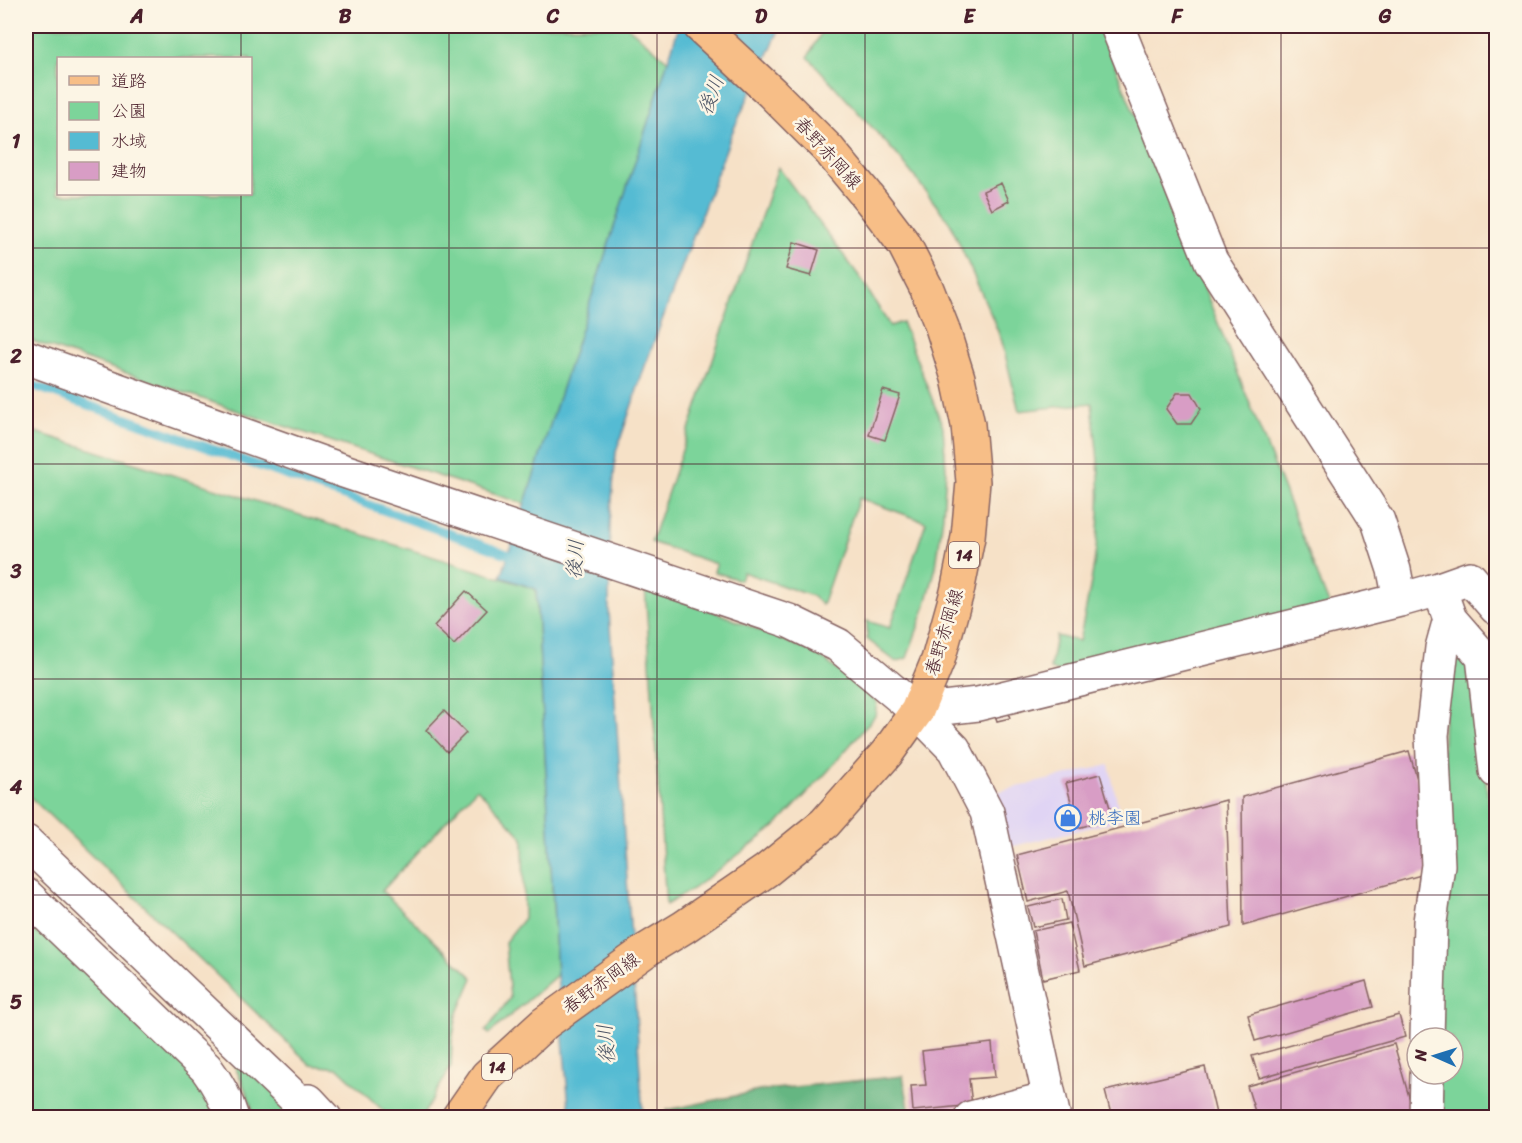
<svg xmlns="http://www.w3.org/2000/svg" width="1522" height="1143" font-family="Sriracha,'Klee One',sans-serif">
  <rect width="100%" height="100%" fill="#fcf5e5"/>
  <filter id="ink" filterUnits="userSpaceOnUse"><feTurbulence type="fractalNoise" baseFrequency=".0167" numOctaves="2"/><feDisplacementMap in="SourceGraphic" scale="12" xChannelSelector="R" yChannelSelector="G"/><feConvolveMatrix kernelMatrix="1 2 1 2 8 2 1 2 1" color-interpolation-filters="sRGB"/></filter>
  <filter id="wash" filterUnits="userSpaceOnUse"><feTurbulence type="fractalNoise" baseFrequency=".008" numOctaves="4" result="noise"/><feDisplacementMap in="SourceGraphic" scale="24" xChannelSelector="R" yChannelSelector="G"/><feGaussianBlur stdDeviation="1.35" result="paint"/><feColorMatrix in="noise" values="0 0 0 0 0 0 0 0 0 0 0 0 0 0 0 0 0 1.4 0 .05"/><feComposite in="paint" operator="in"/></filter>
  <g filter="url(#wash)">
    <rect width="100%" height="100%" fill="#f6e1c7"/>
    <path fill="#e0d4f4" d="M1109 765 1121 820 1010 847 993 793Z"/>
    <path fill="#7cd49a" stroke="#637a62" stroke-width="1.5" fill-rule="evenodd" d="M26 26H627L668 61 525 504 250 415 26 339ZM58 58H250V194H58Z
      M825 26H1099L1182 232 1332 612 1064 674 1050 669 1056 636 1079 641C1091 587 1102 532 1099 477 1098 452 1094 427 1092 403L1019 411 1002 342 993 319 950 223 899 157 808 57Z
      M778 167 859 276 890 326 902 322 943 427 946 469 943 516 936 567 925 608 907 658 896 662 867 639V621L890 628 926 522 859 498 822 605 812 596 743 572 740 580 714 572 716 564 651 542Z
      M26 429 536 589 557 975 489 1034 486 1031 510 998 505 942 524 918 523 838 477 788 382 891 473 978 457 1015 452 1040 451 1067 422 1117H390L338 1068 311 1065 26 793Z
      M645 586 667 592 817 654 877 702 875 716 828 771 775 827 694 888 666 905Z
      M1446 649 1471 651 1496 868V1117L1431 1118 1432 1074H1453V1038H1433Z
      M26 903 192 1060 221 1117H26Z
      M222 1043 302 1117H254C248 1091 236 1067 222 1043Z"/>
    <path fill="#65b682" stroke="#586a56" stroke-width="1.5" d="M903 1076 911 1117H667V1110L764 1090Z"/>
    <path fill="#55bbd3" stroke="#506d7f" stroke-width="1.5" d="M679 26H781L732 133 645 366 616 452 610 523 609 611 643 1117H570L557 975 536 589 501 577Z"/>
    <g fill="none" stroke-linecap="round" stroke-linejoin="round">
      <path stroke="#55bbd3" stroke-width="9" d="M26 383 518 558"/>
    </g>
    <g id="blocks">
      <path fill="#d89dc5" d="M1001 183 1009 201 992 210 983 191Z
        M794 242 819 250 811 276 786 269Z
        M883 390 900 395 885 440 869 435Z
        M1177 393H1192L1201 409 1191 424H1177L1166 409Z
        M466 591 487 610 454 645 434 626Z
        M444 711 466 733 447 752 426 730Z
        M1008 712 1010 718 997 721 995 715Z
        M1409 751 1427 814 1428 873 1243 926 1242 797Z
        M1100 774 1113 818 1078 828 1066 783Z
        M1226 800 1231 927 1085 966 1068 891 1028 902 1017 855Z
        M1062 899 1066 920 1033 927 1028 907Z
        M1069 923 1080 970 1043 979 1033 931Z
        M1366 981 1373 1007 1255 1041 1248 1015Z
        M1399 1015 1405 1037 1259 1078 1252 1056Z
        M992 1043 995 1077 969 1079 972 1105 913 1111 911 1086 926 1085 922 1051Z
        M1394 1044 1415 1118H1257L1247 1086Z
        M1205 1067 1217 1118H1112L1105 1091Z"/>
    </g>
  </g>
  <g filter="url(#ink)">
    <use href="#blocks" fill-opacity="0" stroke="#866362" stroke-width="1.5"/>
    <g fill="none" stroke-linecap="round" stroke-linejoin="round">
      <defs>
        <path id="minor" d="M1117 26 1211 261 1378 521 1394 570 1400 600
          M26 357 344 471 789 621 838 645 917 711 954 749 987 812 1054 1118
          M1444 602 1450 619 1483 657 1496 771
          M917 711 978 704 1400 600 1439 589 1470 578 1496 608
          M26 842 299 1102 309 1101 325 1118
          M26 895 206 1068C218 1084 226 1098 232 1118
          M1427 1038 1430 922 1438 865 1432 735 1442 648 1450 619
          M971 1118 1049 1098
          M1426 1118 1427 1074"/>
        <path id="major" d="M458 1118 487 1076 545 1023 648 949 684 927 767 870 825 823 887 753 917 711 938 660 957 592 968 537 973 482 968 425 958 378 942 327 927 289 904 244 872 202 829 150 772 93 700 26"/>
      </defs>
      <use href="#minor" stroke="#866362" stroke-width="36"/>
      <use href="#major" stroke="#866362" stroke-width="36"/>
      <use href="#minor" stroke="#fff" stroke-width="33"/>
      <use href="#major" stroke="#f7be87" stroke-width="33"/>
    </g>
  </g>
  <path fill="none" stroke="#4a1f2b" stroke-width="1.5" stroke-opacity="0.55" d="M241 26V58M449 26V1118M657 26V1118M865 26V1118M1073 26V1118M1281 26V1118M241 194V1118M26 248H1496M26 464H1496M26 679H1496M26 895H1496"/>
  <defs>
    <symbol id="shop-ring" viewBox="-11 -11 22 22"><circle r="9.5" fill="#fcf5e5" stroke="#3f7fe0" stroke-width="1.5"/><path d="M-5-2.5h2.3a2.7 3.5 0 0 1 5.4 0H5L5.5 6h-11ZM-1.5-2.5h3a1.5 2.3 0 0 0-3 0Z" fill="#3f7fe0"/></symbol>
  </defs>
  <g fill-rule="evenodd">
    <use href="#shop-ring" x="1053" y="803" width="30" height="30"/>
  </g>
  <g text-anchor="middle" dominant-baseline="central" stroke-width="5" stroke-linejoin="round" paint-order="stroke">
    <g fill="#fcf5e5" stroke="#7f5f63" stroke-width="1.5">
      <rect x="949" y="542" width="30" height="26" rx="4.5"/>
      <rect x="482" y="1054" width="30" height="26" rx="4.5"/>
    </g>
    <g font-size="16" font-weight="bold" fill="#4a1f2b">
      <text x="964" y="555">14</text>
      <text x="497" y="1067">14</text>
    </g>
    <g font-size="18" fill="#4a1f2b" stroke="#fcf5e5">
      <text transform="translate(828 153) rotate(48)">春野赤岡線</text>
      <text transform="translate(944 632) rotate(-73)">春野赤岡線</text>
      <text transform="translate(601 983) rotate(-36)">春野赤岡線</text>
    </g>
    <g font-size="18" fill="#366cbe" stroke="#fcf5e5" text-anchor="start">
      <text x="1088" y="818">桃李園</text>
    </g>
    <g font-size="20" font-style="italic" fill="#4e5666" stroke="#fcf5e5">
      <text transform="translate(711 95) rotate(-69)">後川</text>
      <text transform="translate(575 559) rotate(-86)">後川</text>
      <text transform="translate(606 1044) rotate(-94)">後川</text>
    </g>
  </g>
  <rect width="1522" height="1143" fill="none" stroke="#fcf5e5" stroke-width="66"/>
  <rect x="57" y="57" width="195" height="138" fill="#fcf5e5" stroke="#b59f9b" stroke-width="1.5"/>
  <rect x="69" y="76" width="30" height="9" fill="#f7be87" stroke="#b59f9b" stroke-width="1.5"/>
  <text x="111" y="87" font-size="18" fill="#4a1f2b">道路</text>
  <rect x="69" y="102" width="30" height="18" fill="#7cd49a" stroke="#b59f9b" stroke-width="1.5"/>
  <text x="111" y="117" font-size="18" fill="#4a1f2b">公園</text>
  <rect x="69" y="132" width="30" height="18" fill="#55bbd3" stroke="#b59f9b" stroke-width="1.5"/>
  <text x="111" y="147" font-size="18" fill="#4a1f2b">水域</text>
  <rect x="69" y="162" width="30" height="18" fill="#d89dc5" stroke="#b59f9b" stroke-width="1.5"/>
  <text x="111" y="177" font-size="18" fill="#4a1f2b">建物</text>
  <g transform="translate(1435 1056) rotate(273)"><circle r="28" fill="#fcf5e5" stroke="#b59f9b" stroke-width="1.5"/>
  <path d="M0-4.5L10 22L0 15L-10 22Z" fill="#1f6fb2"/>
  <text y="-9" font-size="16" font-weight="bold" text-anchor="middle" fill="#4a1f2b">N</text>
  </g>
  <rect x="33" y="33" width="1456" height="1077" fill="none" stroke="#4a1f2b" stroke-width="2"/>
  <g font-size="20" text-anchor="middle" font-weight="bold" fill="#4a1f2b">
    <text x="137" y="23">A</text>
    <text x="345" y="23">B</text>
    <text x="553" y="23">C</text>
    <text x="761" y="23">D</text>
    <text x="969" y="23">E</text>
    <text x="1177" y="23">F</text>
    <text x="1385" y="23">G</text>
    <text x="16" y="148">1</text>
    <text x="16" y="363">2</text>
    <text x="16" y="578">3</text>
    <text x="16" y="794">4</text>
    <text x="16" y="1009">5</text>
  </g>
</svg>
